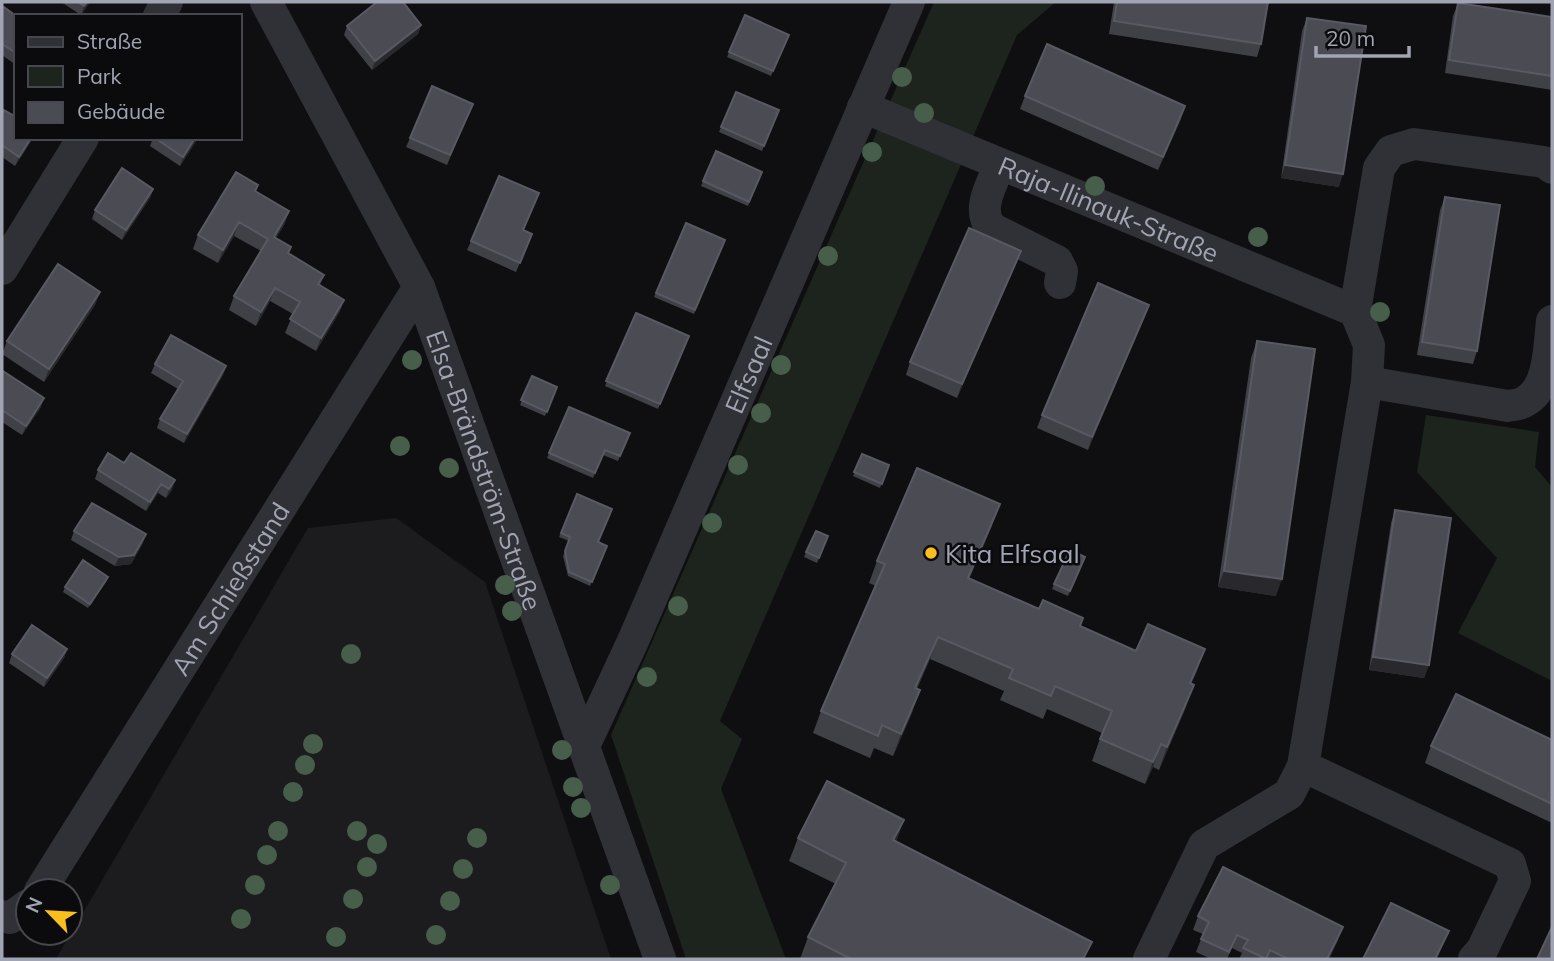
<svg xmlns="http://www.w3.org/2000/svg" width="1554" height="961" font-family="Mulish,sans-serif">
  <rect width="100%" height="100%" fill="#0f0f11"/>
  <path fill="#1c1b1e" d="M396 518 485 582 611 959H56L308 528Z"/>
  <path fill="#1c241d" d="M934 2H1056L1017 35 720 721 742 739 721 789 786 959H686L611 735Z
    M1426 415 1539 432 1535 467 1552 487V681L1458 633 1497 558 1417 472Z"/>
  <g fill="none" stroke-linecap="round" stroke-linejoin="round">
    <g stroke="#303136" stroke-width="32">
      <path id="s1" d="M266 2 419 287 660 959"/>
      <path d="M159 16 167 2"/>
      <path id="s2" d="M863 107 1355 311"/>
      <path d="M1000 164C992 184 976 209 991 228L1057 261 1062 271 1060 283"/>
      <path d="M2 269 83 138"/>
      <path d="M1367 382 1508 406C1512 405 1520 405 1524 402 1550 389 1549 346 1552 321"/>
      <path id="s3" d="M584 746 633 641 909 2"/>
      <path d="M1303 766 1510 864 1515 881 1482 950 1474 959"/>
      <path id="s4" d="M40 891 419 287"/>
      <path d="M2 916 10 918 28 905"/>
      <path d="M1149 959 1204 845 1289 794 1303 766 1367 382 1369 345 1355 311 1379 168 1391 151 1414 144 1544 162 1552 168"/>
    </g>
  </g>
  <g fill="#475e4b">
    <circle cx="902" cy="77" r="10"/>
    <circle cx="924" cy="113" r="10"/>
    <circle cx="872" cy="152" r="10"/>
    <circle cx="1095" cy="186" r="10"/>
    <circle cx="1258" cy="237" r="10"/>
    <circle cx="828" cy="256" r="10"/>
    <circle cx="1380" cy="312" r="10"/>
    <circle cx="412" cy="360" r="10"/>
    <circle cx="781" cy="365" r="10"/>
    <circle cx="761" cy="413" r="10"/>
    <circle cx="400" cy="446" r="10"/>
    <circle cx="738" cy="465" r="10"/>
    <circle cx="449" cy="468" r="10"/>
    <circle cx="712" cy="523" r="10"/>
    <circle cx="505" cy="585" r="10"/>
    <circle cx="678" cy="606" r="10"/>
    <circle cx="512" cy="611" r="10"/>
    <circle cx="351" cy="654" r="10"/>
    <circle cx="647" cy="677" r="10"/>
    <circle cx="313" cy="744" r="10"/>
    <circle cx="562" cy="750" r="10"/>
    <circle cx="305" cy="765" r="10"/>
    <circle cx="573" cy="787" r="10"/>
    <circle cx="293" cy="792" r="10"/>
    <circle cx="581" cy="808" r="10"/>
    <circle cx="278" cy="831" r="10"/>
    <circle cx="357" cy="831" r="10"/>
    <circle cx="477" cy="838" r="10"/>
    <circle cx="377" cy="844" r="10"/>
    <circle cx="267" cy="855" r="10"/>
    <circle cx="367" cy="867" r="10"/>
    <circle cx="463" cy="869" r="10"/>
    <circle cx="255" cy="885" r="10"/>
    <circle cx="610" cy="885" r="10"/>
    <circle cx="353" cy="899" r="10"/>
    <circle cx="450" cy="901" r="10"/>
    <circle cx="241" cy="919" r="10"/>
    <circle cx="436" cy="935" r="10"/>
    <circle cx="336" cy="937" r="10"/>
  </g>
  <path fill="#404047" d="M61 2H90L81 15Z
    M1114 2H1268L1261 44 1257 57 1109 34Z
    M1458 3 1552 17V90L1445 73 1453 16Z
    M2 11 16 16V65L2 55Z
    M745 15 789 35 771 76 727 57Z
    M1307 18 1339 187 1281 178 1302 31Z
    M421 25 418 34 372 70 344 35 347 26Z
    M736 92 779 110 762 151 719 132Z
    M1025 96 1181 119 1158 170 1020 109Z
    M473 104 447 165 406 147 410 138Z
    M2 114 33 138 15 166 2 157Z
    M153 138H198L180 166 150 146Z
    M716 151 762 172 748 206 701 186Z
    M153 189 150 198 122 240 92 219 95 210Z
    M256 192 289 211 284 225 276 238 291 247 289 253 324 275 320 285 344 300 339 313 316 351 285 333 293 314 270 301 256 326 229 310 234 296 261 251 234 236 218 263 193 249 198 235Z
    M539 193 523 231 528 244 516 272 467 250 471 241Z
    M1445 197 1477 351 1473 364 1417 355 1440 210Z
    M686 223 725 240 694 314 654 297Z
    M1016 264 957 398 906 375 910 362Z
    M100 292 95 305 44 382 2 354 7 341Z
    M1149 305 1088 450 1037 428 1042 415Z
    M636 313 689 336 658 409 605 386Z
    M1257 341 1276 596 1218 587 1251 358Z
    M155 364 226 366 223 375 184 443 157 428 160 419 178 389 151 373Z
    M2 373 41 407 22 435 2 422Z
    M532 376 557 387 545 416 520 405Z
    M569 407 630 433 618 461 603 455 593 478 547 458Z
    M862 454 889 465 880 488 853 476Z
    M124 463 172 490 166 498 158 493 146 511 95 479 98 470Z
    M577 494 598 542 607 546 590 586 568 576 563 556 569 541 559 537Z
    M1395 510 1429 665 1424 678 1369 670 1391 523Z
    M992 526 969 579 1136 651 1197 671 1191 684 1186 707 1159 770 1153 767 1145 784 1092 761 1102 733 1047 709 1043 719 1000 700 1004 691 930 659 917 689 912 713 893 756 874 748 870 758 813 733 821 711 876 586 869 583 877 561Z
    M74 531 143 543 131 564 115 566 71 540Z
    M828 536 817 563 804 557 806 552Z
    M1085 557 1068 596 1052 589 1054 584Z
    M108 577 106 582 88 608 63 592 65 587Z
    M67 649 64 658 44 687 9 663 12 654Z
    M1552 740V823L1425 763 1431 746Z
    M904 820 896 841 1085 959H800L808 937 836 884 789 861 798 838Z
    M1198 916 1338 940 1329 959H1239L1242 953 1232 948 1227 959H1211L1196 952 1203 934 1193 930Z"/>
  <path fill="#28282d" d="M87 2H90L81 15 84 6Z
    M421 25 418 34 372 70 375 61Z
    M1185 106 1181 119 1158 170 1163 157Z
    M31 138H33L15 166 19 157Z
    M195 138H198L180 166 183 157Z
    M1285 165 1343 174 1339 187 1281 178Z
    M153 189 150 198 122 240 126 230Z
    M289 211 284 225 269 250 274 237Z
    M239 222 234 236 218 263 223 250Z
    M1021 251 1016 264 957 398 962 384Z
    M275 288 270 301 256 326 261 312Z
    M100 292 95 305 44 382 49 369Z
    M344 300 339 313 316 351 321 338Z
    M1149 305 1144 319 1088 450 1092 437Z
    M226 366 223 375 184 443 187 434Z
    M44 398 41 407 22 435 26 426Z
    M175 480 172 490 166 498 169 489Z
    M161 484 158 493 146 511 150 502Z
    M1000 504 992 526 960 600 968 578Z
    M146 534 143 543 131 564 115 566 119 557Z
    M1224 571 1282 579 1276 596 1218 587Z
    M108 577 106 582 88 608 90 604Z
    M938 637 930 659 907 710 915 688Z
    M67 649 64 658 44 687 47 678Z
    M1205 649 1197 671 1182 705 1190 683Z
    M1373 657 1429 665 1424 678 1369 670Z
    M1194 685 1186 707 1159 770 1167 747Z
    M920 690 912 713 893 756 901 734Z
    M1161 744 1153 767 1145 784 1153 762Z
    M904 820 896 842 893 840Z
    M1343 927 1338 940 1329 959H1327Z
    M1449 931 1437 959H1435Z"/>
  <path fill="#4b4b53" stroke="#585962" stroke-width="2" d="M78 2H87L84 6Z
    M377 2H403L421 25 375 61 347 26Z
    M1117 2H1268L1261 44 1114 21Z
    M1458 3 1552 17V76L1449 60Z
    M4 7 16 16V53L2 44V11Z
    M745 15 789 35 773 71 729 52Z
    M1307 18 1366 26 1343 174 1285 165Z
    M1047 44 1185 106 1163 157 1025 96Z
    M432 86 473 104 450 155 410 138Z
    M736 92 779 110 764 146 721 127Z
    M4 110 16 117V138H31L19 157 2 145V114Z
    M155 138H195L183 157Z
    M716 151 762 172 749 202 703 181Z
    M122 168 153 189 126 230 95 210Z
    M236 172 258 185 255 191 289 211 274 237 291 247 288 253 324 275 318 284 344 300 321 338 290 319 300 302 275 288 261 312 234 296 268 239 239 222 223 250 198 235Z
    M499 176 539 193 523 230 532 234 520 263 471 241Z
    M1445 197 1500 205 1477 351 1422 342Z
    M686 223 725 240 695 310 656 293Z
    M969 228 1021 251 962 384 910 362Z
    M58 264 100 292 49 369 7 341Z
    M1098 283 1149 305 1092 437 1042 415Z
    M636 313 689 336 660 404 606 381Z
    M171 335 226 366 187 434 160 419 183 381 155 364Z
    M1257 341 1315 349 1282 579 1224 571Z
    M3 371 44 398 26 426 2 410V373Z
    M532 376 557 387 547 412 521 400Z
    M569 407 630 433 620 456 605 450 595 473 549 453Z
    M108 453 124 463 131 453 175 480 169 489 161 484 150 502 98 470Z
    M862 454 889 465 882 484 854 472Z
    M917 468 1000 504 968 578 1039 609 1043 600 1083 618 1080 626 1136 651 1148 624 1205 649 1190 683 1194 685 1167 747 1161 744 1153 762 1100 739 1112 711 1055 686 1051 696 1009 678 1013 669 938 637 915 688 920 690 901 734 882 725 878 736 821 711 885 564 877 561Z
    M577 494 612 509 598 542 607 546 592 582 569 572 565 551 570 537 561 533Z
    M92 503 146 534 134 555 119 557 74 531Z
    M1395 510 1451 518 1429 665 1373 657Z
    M816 531 828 536 819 558 806 552Z
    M1070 550 1085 557 1070 591 1054 584Z
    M83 560 108 577 90 604 65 587Z
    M32 625 67 649 47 678 12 654Z
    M1456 694 1552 740V804L1431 746Z
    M827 781 904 820 893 840 1092 942 1083 959H851L808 937 846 863 798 838Z
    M1223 867 1343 927 1327 959H1288L1270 950 1266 959 1243 948 1248 940 1237 935 1229 952 1201 939 1209 922 1198 916Z
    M1391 903 1449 931 1435 959H1363Z
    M1552 927V959H1537Z"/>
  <circle fill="#fbbf1d" stroke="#0b0a0c" stroke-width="2.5" cx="931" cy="553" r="7"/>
  <g text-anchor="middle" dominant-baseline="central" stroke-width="5" stroke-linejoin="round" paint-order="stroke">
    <g font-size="26" fill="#a0a4b3" stroke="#0b0a0c">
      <text stroke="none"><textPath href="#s2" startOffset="266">Raja-Ilinauk-Straße</textPath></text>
      <text stroke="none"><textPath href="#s3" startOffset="406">Elfsaal</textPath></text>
      <text stroke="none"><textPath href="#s1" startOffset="518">Elsa-Brändström-Straße</textPath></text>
      <text stroke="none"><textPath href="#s4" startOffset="357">Am Schießstand</textPath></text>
    </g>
    <g font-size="26" fill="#a0a4b3" stroke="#0b0a0c" text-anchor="start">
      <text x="945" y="553">Kita Elfsaal</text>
    </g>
  </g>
  <rect width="1554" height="961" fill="none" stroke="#a0a4b3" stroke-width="7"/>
  <rect x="14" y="14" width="228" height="126" fill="#0b0a0c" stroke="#47484f" stroke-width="2"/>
  <rect x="28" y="37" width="35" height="10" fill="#303136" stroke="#47484f" stroke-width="2"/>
  <text x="77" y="49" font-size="21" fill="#a0a4b3">Straße</text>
  <rect x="28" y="66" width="35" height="21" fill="#1c241d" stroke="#47484f" stroke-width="2"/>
  <text x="77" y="84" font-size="21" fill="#a0a4b3">Park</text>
  <rect x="28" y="102" width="35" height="21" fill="#4b4b53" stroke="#47484f" stroke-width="2"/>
  <text x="77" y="119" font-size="21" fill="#a0a4b3">Gebäude</text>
  <g transform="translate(49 912) rotate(295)"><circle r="33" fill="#0b0a0c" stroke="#47484f" stroke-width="2"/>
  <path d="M0-5L12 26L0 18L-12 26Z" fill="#fbbf1d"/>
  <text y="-10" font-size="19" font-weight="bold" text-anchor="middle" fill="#a0a4b3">N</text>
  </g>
  <path d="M1316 46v10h93v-10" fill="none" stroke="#a0a4b3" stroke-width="3.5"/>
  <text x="1326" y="46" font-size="21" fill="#a0a4b3" stroke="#0b0a0c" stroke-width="5" paint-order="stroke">20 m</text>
</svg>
